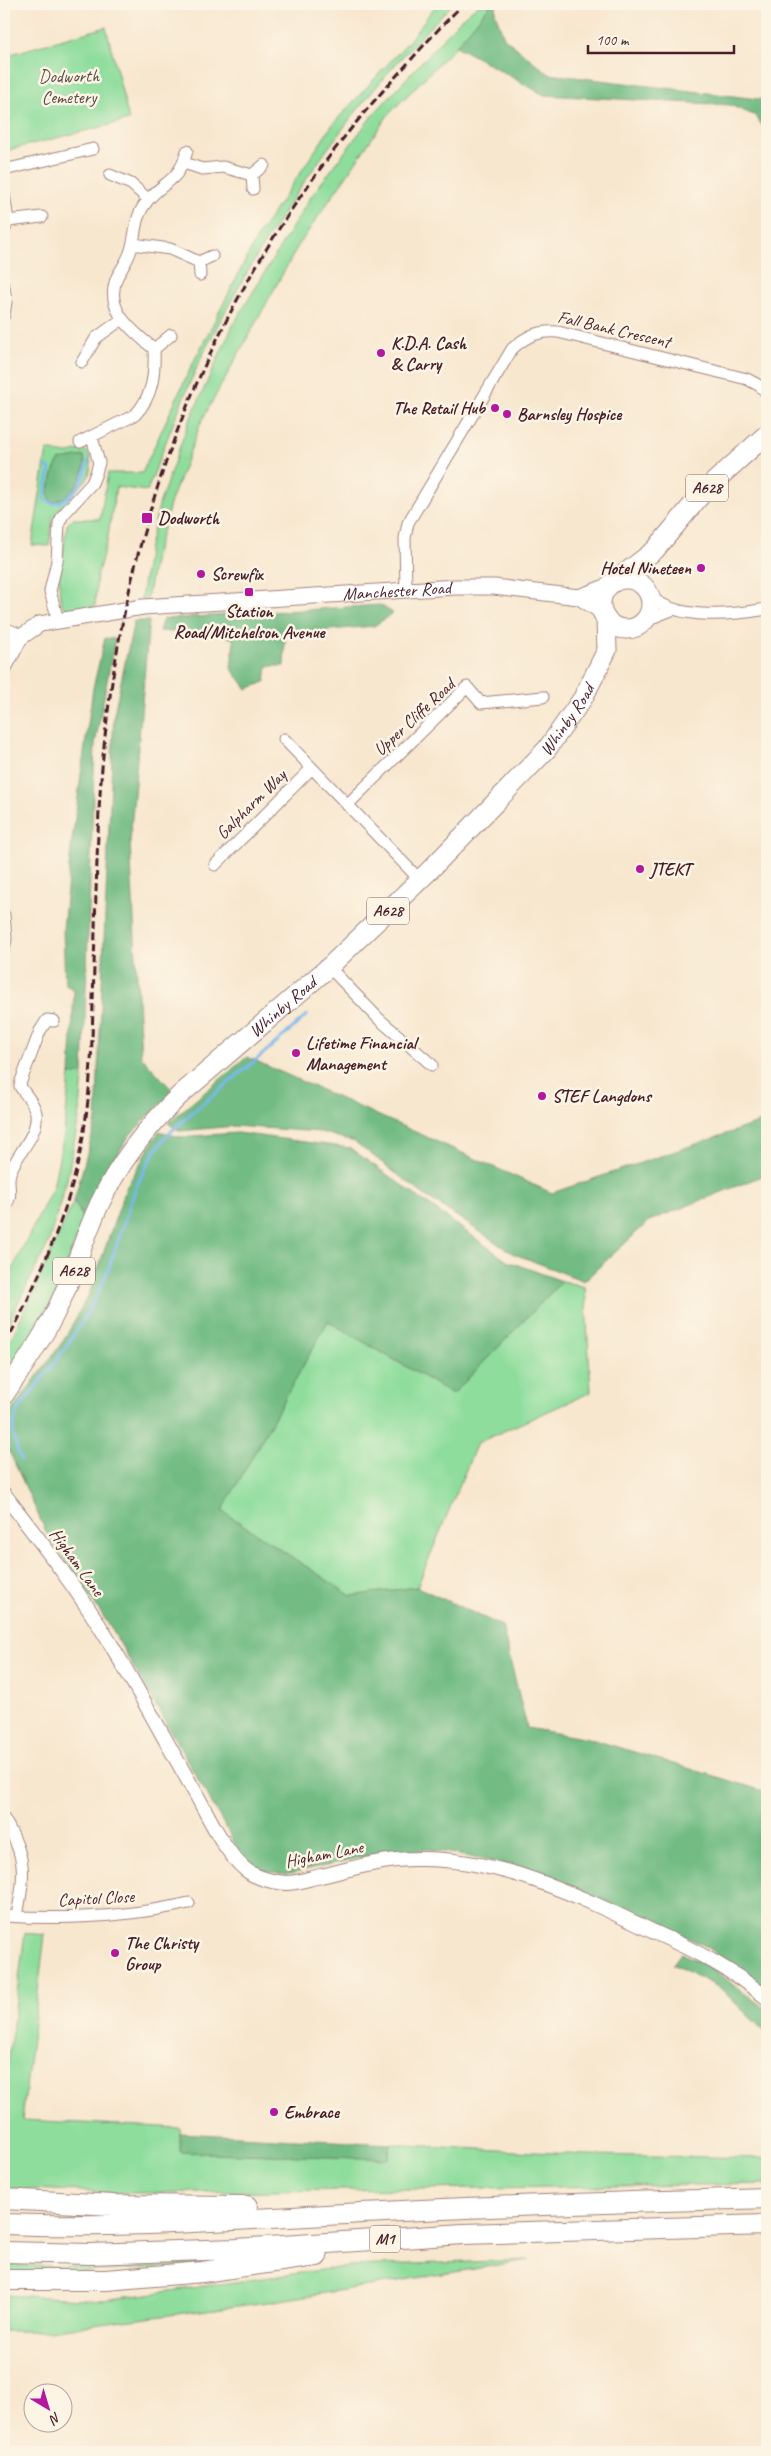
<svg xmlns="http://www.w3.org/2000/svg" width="771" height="2456" font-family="Caveat,sans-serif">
  <rect width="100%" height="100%" fill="#fcf5e5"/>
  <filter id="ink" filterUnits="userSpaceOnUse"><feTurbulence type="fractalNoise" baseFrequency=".02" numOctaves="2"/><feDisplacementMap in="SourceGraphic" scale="10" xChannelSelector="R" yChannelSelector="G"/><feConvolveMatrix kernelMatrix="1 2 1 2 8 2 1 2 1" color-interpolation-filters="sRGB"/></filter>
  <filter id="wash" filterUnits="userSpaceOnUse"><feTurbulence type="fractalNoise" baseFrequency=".0096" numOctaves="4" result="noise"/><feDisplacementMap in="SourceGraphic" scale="20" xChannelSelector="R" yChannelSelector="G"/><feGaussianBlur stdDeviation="1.12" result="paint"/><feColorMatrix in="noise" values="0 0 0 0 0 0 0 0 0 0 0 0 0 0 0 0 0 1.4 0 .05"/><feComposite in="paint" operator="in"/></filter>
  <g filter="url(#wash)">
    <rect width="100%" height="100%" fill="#f8e7cf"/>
    <path fill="#8edd9c" stroke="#6c7e64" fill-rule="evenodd" d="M437 4H453C352 102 270 222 206 348 183 394 166 443 147 491L116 487 107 542 97 575 95 606C86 607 73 612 65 608 52 599 65 540 67 525L72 519H100L108 473H142L192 365 259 234 333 124 409 41Z
      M479 4H491L456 46 388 115 298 246 202 420 171 501 155 556 147 599 141 600 149 546 160 502 188 424 233 325 310 198 372 116 460 20Z
      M106 27 129 120 4 151V56Z
      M83 449 90 455 91 468 88 478 53 517 49 546 32 545 47 450 66 454ZM84 456C86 476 78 483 65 497L48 493C52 481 52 470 60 460Z
      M83 1073 80 1112 67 1179 48 1244 4 1331V1286L53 1187 64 1134 70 1075Z
      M74 1201 83 1219 58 1291 23 1350 4 1378V1348L14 1333Z
      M562 1281 585 1287 591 1392 477 1443 417 1587 351 1596 222 1511 328 1321 453 1394Z
      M25 1933 45 1935 22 2120 180 2128 181 2152 388 2158 390 2144 588 2155 767 2158V2184L131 2193 4 2188V2093Z
      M529 2260 268 2302 48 2331H4V2295L104 2300 350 2266Z
      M196 2263 197 2266 4 2275V2265L89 2267Z"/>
    <path fill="#72bc84" stroke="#5e6e58" d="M491 4H496L495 13 504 38 549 74 766 100 767 133 756 116 730 105 544 95 456 46Z
      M84 456C88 475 71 500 51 502L48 493C52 481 52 470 60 460Z
      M380 605 393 613 374 626 285 634 284 666H267L265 682 247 689 231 668 234 640 226 636 159 631 163 619Z
      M134 621H149L130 841 141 1056 173 1091 129 1136 104 1176 83 1219 74 1201 96 1121 114 714Z
      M105 638 115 639 95 744 83 1073 70 1075 74 991 65 983 63 930 71 848 93 688Z
      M247 1057 552 1193 767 1120V1174L649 1221 584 1281 512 1253 423 1194 355 1142 321 1132 234 1126 180 1131 168 1123Z
      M159 1131 179 1137 237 1133 350 1148 507 1261 562 1281 453 1394 328 1321 222 1511 351 1596 417 1587 502 1626 527 1728 594 1740 767 1792V1989L706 1946 530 1869 429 1849 372 1855 286 1874 256 1869 241 1854 110 1626 47 1534 4 1440V1421L64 1340 90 1292 126 1188Z
      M681 1953 710 1967 767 2010V2034L720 1988 673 1964Z
      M180 2133 390 2144 388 2159 180 2152Z"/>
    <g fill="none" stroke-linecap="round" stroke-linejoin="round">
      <path stroke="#7cb8ee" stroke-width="3" d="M47 467 50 469 44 499 53 504C73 500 86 479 88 461
        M21 1460C12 1439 9 1421 23 1403 52 1367 81 1330 101 1287 123 1239 128 1185 162 1142 180 1120 205 1103 227 1084 254 1062 281 1039 307 1015"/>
    </g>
  </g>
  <g filter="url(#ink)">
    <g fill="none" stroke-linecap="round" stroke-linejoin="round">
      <defs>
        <path id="minor" d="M184 163 202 169 223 167 252 175
          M4 170 93 149
          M110 175 131 184 148 199
          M253 189 252 175 264 165
          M4 194 8 221 4 231
          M8 221 42 217
          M133 244 170 249 199 262
          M200 275 199 262 212 256
          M4 287 6 302 4 315
          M154 349C133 331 103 310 117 277 122 268 128 260 131 250 137 231 133 218 148 200 165 180 179 182 187 151
          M82 362 96 338 121 320
          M80 442 135 415C153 396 155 374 154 349L171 335
          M406 591 405 538 408 523 512 349C526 336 539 330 558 332L747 379 760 386 767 393
          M651 597C680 621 732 615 767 609
          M58 620 50 591 57 561 59 523 63 515 92 483 96 473 99 463 92 437
          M641 625 649 619 672 610
          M284 739 420 880
          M347 805 467 687 481 703 543 697
          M215 865 312 768
          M4 915 6 939 4 949
          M329 967 379 1019 432 1065
          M4 1206C15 1197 6 1185 10 1173 16 1154 39 1135 36 1113 34 1102 25 1095 20 1086L21 1081 40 1031 47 1020 54 1021
          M4 1819C27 1858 25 1873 17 1916
          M4 1916C66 1920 128 1917 189 1903"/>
        <path id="tertiary" d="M4 669 21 637
          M4 1494C40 1541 77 1588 107 1638 137 1687 164 1738 192 1787 207 1812 227 1860 252 1874 262 1879 275 1882 286 1883 297 1883 310 1878 321 1876 351 1869 383 1859 415 1859 500 1857 579 1896 654 1932 696 1951 731 1969 767 1998"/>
        <g id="secondary">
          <path d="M579 597 608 586"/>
          <path id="s1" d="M4 630 21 637 40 624 143 607 455 587H494L579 597 602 612"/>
        </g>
        <g id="trunk">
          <circle cx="626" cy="604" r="25"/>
          <path d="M615 581 655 550 705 490 767 434"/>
          <path id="s2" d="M4 1395C22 1368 42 1340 56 1311 73 1277 83 1240 99 1205 118 1164 148 1126 180 1095L329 967 428 872 547 749 583 698 607 650 606 619"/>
        </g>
        <path id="motorway" d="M4 2199 113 2205 247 2206
          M4 2224C130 2229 257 2218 384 2212 511 2205 639 2202 767 2198
          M4 2252 90 2254 236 2249 463 2234 767 2225
          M4 2280H106L202 2272 317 2256"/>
      </defs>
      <use href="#minor" stroke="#a1837d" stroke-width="13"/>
      <use href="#tertiary" stroke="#a1837d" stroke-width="16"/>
      <use href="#secondary" stroke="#a1837d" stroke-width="17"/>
      <use href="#trunk" stroke="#a1837d" stroke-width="21"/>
      <use href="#motorway" stroke="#a1837d" stroke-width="22"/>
      <use href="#minor" stroke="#fff" stroke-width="11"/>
      <use href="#tertiary" stroke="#fff" stroke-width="14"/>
      <use href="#secondary" stroke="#fff" stroke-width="15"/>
      <use href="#trunk" stroke="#fff" stroke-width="19"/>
      <use href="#motorway" stroke="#fff" stroke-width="20"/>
      <path stroke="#4a1f2b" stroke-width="3" stroke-dasharray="8 4" stroke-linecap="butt" d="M4 1344C18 1323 27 1301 37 1279 54 1241 69 1202 78 1162 90 1109 92 1055 93 1001 95 938 96 874 99 811 114 533 209 280 399 73 420 50 441 25 464 4"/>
    </g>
  </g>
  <g fill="#b5179e" stroke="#fcf5e5" stroke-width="2">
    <circle cx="381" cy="353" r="5"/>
    <circle cx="495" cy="408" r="5"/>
    <circle cx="507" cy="414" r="5"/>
    <rect x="141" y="512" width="12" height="12" rx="2.5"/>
    <circle cx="701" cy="568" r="5"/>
    <circle cx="201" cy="574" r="5"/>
    <rect x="244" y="587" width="10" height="10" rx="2.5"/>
    <circle cx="640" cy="869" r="5"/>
    <circle cx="296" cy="1053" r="5"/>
    <circle cx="542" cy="1096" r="5"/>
    <circle cx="115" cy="1953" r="5"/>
    <circle cx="274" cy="2112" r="5"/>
  </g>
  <g text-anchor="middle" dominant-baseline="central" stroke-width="5" stroke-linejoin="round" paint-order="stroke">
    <g fill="#fcf5e5" stroke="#7f5f63" stroke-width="1">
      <rect x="686" y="474.5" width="42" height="27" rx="4"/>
      <rect x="367" y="897.5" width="42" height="27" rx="4"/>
      <rect x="53" y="1257.5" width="42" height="27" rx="4"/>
      <rect x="370" y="2225.5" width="30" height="27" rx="4"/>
    </g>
    <g font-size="16" font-weight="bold" fill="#4a1f2b">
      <text x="707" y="488">A628</text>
      <text x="388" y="911">A628</text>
      <text x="74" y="1271">A628</text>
      <text x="385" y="2239">M1</text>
    </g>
    <g font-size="18" fill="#5b4e47" stroke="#fcf5e5">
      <text x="69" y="76">Dodworth<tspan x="69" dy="21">Cemetery</tspan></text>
    </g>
    <g font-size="18" fill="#4a1f2b" stroke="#fcf5e5">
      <text transform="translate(614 329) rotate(13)">Fall Bank Crescent</text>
      <text stroke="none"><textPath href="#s1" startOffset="400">Manchester Road</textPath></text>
      <text transform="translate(414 717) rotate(-43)">Upper Cliffe Road</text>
      <text stroke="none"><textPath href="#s2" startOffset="891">Whinby Road</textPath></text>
      <text transform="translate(251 804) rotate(-45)">Galpharm Way</text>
      <text stroke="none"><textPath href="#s2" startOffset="486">Whinby Road</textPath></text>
      <text transform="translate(77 1562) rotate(54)">Higham Lane</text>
      <text transform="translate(324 1854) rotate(-11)">Higham Lane</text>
      <text transform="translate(96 1898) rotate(-3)">Capitol Close</text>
    </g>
    <g font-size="18" font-weight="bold" fill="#4a1f2b" stroke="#fcf5e5" text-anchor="start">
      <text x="391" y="343">K.D.A. Cash<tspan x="391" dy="21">&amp; Carry</tspan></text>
      <text x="485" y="408" text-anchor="end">The Retail Hub</text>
      <text x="517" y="414">Barnsley Hospice</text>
      <text x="158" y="518">Dodworth</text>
      <text x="691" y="568" text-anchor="end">Hotel Nineteen</text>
      <text x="211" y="574">Screwfix</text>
      <text x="249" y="611" text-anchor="middle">Station<tspan x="249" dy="21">Road/Mitchelson Avenue</tspan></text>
      <text x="650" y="869">JTEKT</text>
      <text x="306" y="1043">Lifetime Financial<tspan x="306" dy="21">Management</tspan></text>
      <text x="552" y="1096">STEF Langdons</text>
      <text x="125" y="1943">The Christy<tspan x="125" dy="21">Group</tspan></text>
      <text x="284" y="2112">Embrace</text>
    </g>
  </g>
  <rect width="771" height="2456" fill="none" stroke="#fcf5e5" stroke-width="20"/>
  <g transform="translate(48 2408) rotate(142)"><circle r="24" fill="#fcf5e5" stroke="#b59f9b"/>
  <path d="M0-4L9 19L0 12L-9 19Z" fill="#b5179e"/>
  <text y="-8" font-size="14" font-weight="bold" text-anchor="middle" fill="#4a1f2b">N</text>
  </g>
  <path d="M588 45v8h146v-8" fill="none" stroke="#4a1f2b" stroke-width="2.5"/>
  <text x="596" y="45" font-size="15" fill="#4a1f2b" stroke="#fcf5e5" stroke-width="4" paint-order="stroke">100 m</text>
</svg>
